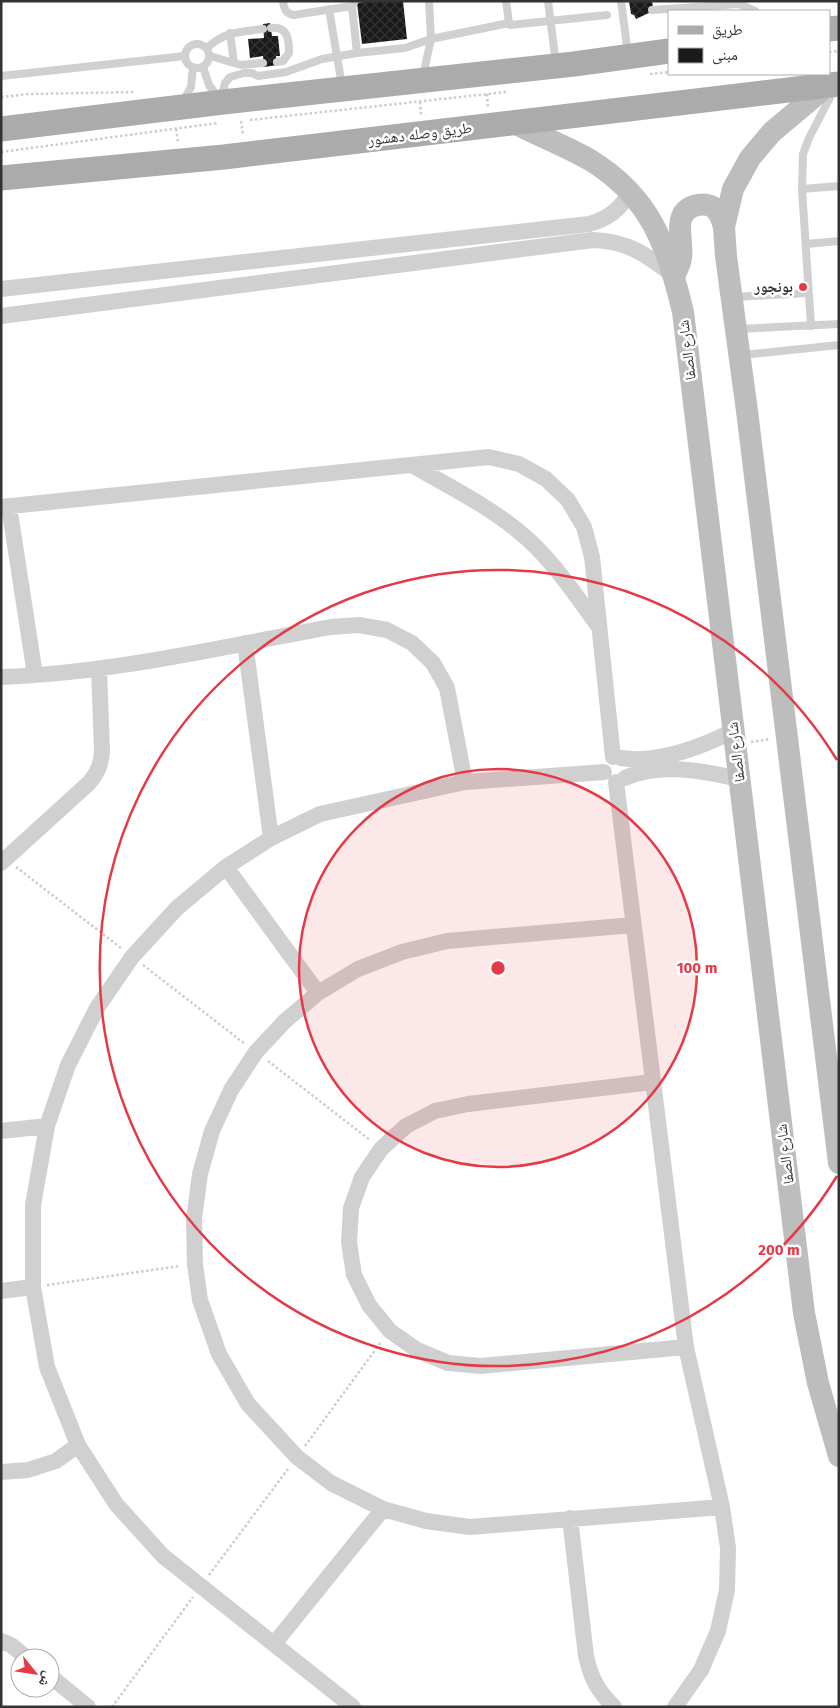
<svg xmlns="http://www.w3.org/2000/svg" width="840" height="1708" font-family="'Fira Sans','Noto Naskh Arabic',sans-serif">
  <defs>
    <pattern id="building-cross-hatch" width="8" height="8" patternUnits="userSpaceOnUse" patternTransform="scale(1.25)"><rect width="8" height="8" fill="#1a1a1a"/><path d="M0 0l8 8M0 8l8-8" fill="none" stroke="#333"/></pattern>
  </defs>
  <rect width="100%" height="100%" fill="#fff"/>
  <path fill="url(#building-cross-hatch)" d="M369 1H403L407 39 362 44 357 3Z
    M629 1H652L653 8 651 12 636 19 634 15 631 14Z
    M270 23 272 36H278L280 56H276L277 65 264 67 263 56 250 58 248 39 264 38 263 24Z"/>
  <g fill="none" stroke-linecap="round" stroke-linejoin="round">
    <path stroke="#cdcdcd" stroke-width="2.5" stroke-dasharray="2.5 2.5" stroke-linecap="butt" d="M829 52 839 51
      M650 74 669 72
      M487 94 488 108
      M1 97 29 94 135 92
      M420 102 421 115
      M250 120 506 92
      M241 121 243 135
      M176 129 178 142
      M1 152 218 123
      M751 742 771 739
      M16 867 121 948
      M143 965 245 1044
      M268 1061 370 1140
      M47 1285 180 1266
      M305 1446 381 1342
      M209 1575 288 1469
      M112 1707 193 1597"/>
    <path stroke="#d0d0d0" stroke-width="8" d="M283 1C284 9 286 14 294 15L352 6
      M355 1 352 6 357 53
      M506 1 509 23 510 25 607 15
      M548 1 556 64
      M621 1 628 54
      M738 1 739 4 755 11
      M329 9 342 86
      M652 10 739 4
      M271 28C288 26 289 40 289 53L283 61 277 62
      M230 33 234 63
      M185 56a12 12 0 1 1 24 0a12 12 0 1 1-24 0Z
      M207 48C225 31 240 32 263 29
      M210 56 241 65 263 63
      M203 67 209 85 218 97
      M1 76 185 56
      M423 76 431 39 429 1
      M224 99 223 91 225 83 230 77 244 73H252L258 76 286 72 322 59 357 53 405 48 431 39 509 23
      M183 101 191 87 193 67
      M802 189 839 186
      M806 244 839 241
      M734 297 808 293
      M811 326 802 189 803 154 809 138 835 88
      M738 329 839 324
      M742 355 839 345"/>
    <path stroke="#d0d0d0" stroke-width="16" d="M1 289 589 224C608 219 621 209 630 192
      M1 316 593 240C628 241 647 255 674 276
      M412 465C448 486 485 504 517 530 550 556 574 593 599 627
      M9 506 35 675
      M1 507 489 457 519 464 546 479 568 500 584 527 592 557 613 757
      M245 643 271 838
      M1 677C112 673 222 647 331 627L359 625 387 630 412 643 433 663 447 688 465 782
      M621 758C659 764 701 747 733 731
      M625 778C660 762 704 771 739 779
      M616 782 686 1347 722 1507 728 1548 727 1590 718 1631 701 1670 675 1707
      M1 863 89 783C98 772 101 765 102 751L99 669
      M226 867 318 993
      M633 925 447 941 402 952 358 969 318 993 285 1021 256 1052 231 1090 212 1131 200 1174 194 1219 195 1264 200 1300 219 1354 248 1404 297 1457 331 1483 383 1509 426 1521 470 1527 722 1507
      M652 1082 468 1104 435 1111 406 1126 381 1149 362 1177 351 1208 349 1242 354 1275 369 1305 390 1331 417 1350 448 1363 481 1366 686 1347
      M1 1131 47 1126
      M1 1291 33 1287
      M1 1472 28 1470 56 1461 78 1445
      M570 1518 586 1656C591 1678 597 1690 614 1707
      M1 1641 11 1645 27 1658
      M274 1644 383 1509
      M50 1676 88 1707
      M353 1707 163 1556 116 1504 78 1445 47 1367 33 1287V1205L47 1126 68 1065 97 1008 132 957 177 908 226 867 271 838 320 814 465 782 604 772"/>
    <path stroke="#bdbdbd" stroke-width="22" d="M828 85 772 132 750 158 733 189 724 227 726 256 747 411 839 1163
      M514 123C539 136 566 146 590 160 651 197 667 246 683 312L804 1313 818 1383 839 1456
      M674 276C677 270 680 265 681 258 684 241 671 214 694 206 700 204 707 204 713 207 720 212 722 219 724 227"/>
    <path stroke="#ababab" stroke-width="25" d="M829 29 839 28
      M1 129 223 102 574 64 669 51
      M1 178 224 157 839 84"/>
  </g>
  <circle cx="498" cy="968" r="199" fill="#e63946" fill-opacity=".12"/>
  <g fill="none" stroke="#e63946" stroke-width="2.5">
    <circle cx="498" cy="968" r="199"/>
    <path d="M837 1176A398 398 0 1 1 837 760"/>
  </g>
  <circle fill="#e63946" stroke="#fff" stroke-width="2" cx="803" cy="287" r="5"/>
  <g text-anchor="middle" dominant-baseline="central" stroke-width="5" stroke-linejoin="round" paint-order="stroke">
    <g font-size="15" fill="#333" stroke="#fff">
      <text transform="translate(420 134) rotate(-7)">طريق وصله دهشور</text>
      <text transform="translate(687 350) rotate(-97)">شارع الصفا</text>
      <text transform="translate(736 752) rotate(-97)">شارع الصفا</text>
      <text transform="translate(785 1154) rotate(-97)">شارع الصفا</text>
    </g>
    <g font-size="15" font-weight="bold" fill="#333" stroke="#fff" text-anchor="end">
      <text x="793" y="287">بونجور</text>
    </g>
  </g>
  <circle cx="498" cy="968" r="8" fill="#e63946" stroke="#fff" stroke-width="2.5"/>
  <g font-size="15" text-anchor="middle" font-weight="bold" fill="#e63946" stroke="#fff" stroke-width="5" stroke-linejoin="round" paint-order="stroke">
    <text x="697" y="973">100 m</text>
    <text x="779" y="1255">200 m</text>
  </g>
  <rect width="840" height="1708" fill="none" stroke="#333333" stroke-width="5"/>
  <rect x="668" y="10" width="162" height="65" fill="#ffffff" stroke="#adadad"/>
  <rect x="678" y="26" width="25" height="8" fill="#ababab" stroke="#adadad"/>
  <text x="712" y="35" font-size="15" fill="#333333">طريق</text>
  <rect x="678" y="48" width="25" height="15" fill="#1a1a1a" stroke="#adadad"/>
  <text x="712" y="60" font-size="15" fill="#333333">مبنى</text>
  <g transform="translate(35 1673) rotate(120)"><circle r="24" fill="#ffffff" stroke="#adadad"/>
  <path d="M0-4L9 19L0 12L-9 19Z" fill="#e63946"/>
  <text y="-8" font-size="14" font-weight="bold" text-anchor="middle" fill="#333333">ش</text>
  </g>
</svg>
